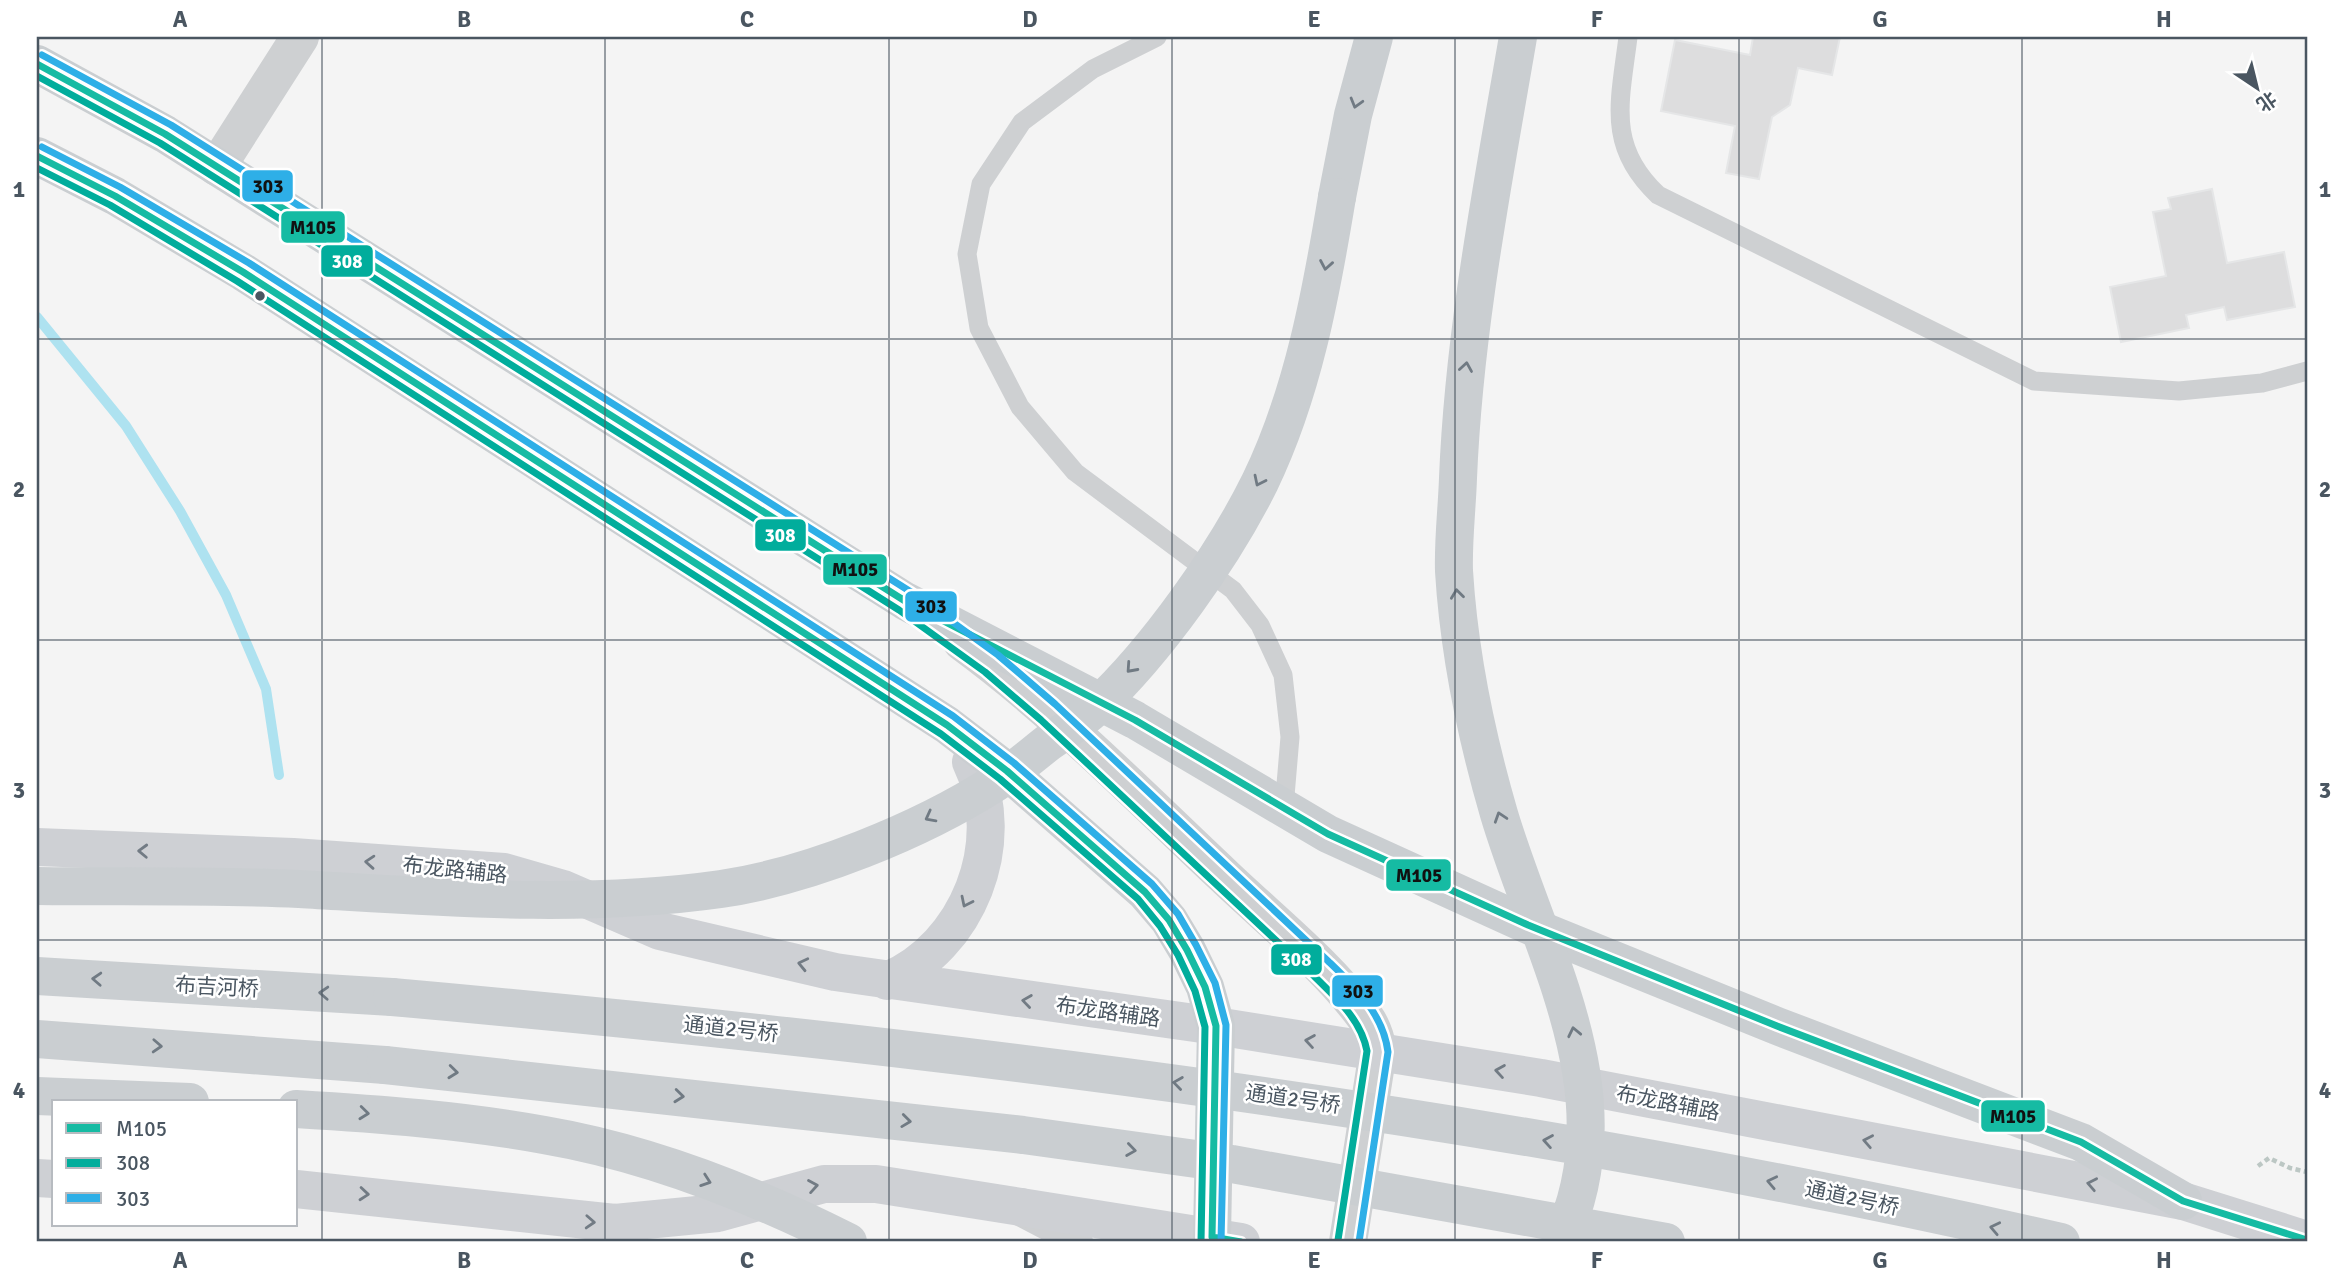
<svg xmlns="http://www.w3.org/2000/svg" width="2344" height="1279" font-family="Signika,'Noto Sans SC',sans-serif">
  <rect width="100%" height="100%" fill="#f4f4f4"/>
  <g fill="none" stroke-linecap="round" stroke-linejoin="round">
    <path stroke="#aee2f0" stroke-width="10" d="M37 317 126 426 180 511 226 595 266 689 279 775"/>
  </g>
  <path fill="#ddddde" stroke="#e5e6e7" stroke-width="2" d="M1753 37H1840L1832 75 1798 68 1790 105 1772 117 1759 179 1726 173 1735 126 1661 111 1675 40 1750 55Z
    M2212 189 2227 263 2284 252 2295 307 2227 320 2224 307 2186 315 2189 328 2121 342 2110 287 2166 276 2153 212 2171 209 2168 198Z"/>
  <g fill="none" stroke-linecap="round" stroke-linejoin="round">
    <path stroke="#bcc7c4" stroke-width="4.5" stroke-dasharray="5 3.5" stroke-linecap="butt" d="M2258 1166 2269 1158 2290 1168 2307 1172"/>
    <path stroke="#ced0d2" stroke-width="19" d="M1157 37 1093 69 1022 122 981 184 967 254 979 328 1020 407 1075 472 1233 590 1260 625 1283 675 1290 737 1284 808
      M1628 37C1620 102 1606 146 1658 195L2034 381 2179 391 2262 383 2307 371"/>
    <path stroke="#ced0d2" stroke-width="38" d="M217 167 300 37"/>
    <path stroke="#ced0d2" stroke-width="38" d="M962 642C1056 711 1138 795 1223 875 1270 920 1326 964 1365 1017 1373 1028 1376 1038 1378 1051L1348 1242
      M1021 1207 1052 1223 1074 1242"/>
    <path stroke="#ced0d4" stroke-width="38" d="M37 847 293 857 504 872 563 889 660 931 835 972 1216 1026 1541 1078 2183 1201 2307 1240
      M887 981C968 947 1010 842 971 762
      M37 1178 54 1179
      M296 1189 615 1223 718 1213 824 1184H876L1241 1242"/>
    <path stroke="#caced1" stroke-width="38" d="M37 64 165 134 905 601 1135 720 1328 834 1528 925 1777 1026 2081 1142 2183 1201
      M37 156 115 196 243 272 947 725 1007 771 1145 892 1169 920 1187 950 1205 987 1216 1026 1212 1237
      M1337 197 1353 115 1374 37
      M37 976 392 997
      M37 1039 385 1065
      M37 1096 190 1102"/>
    <path stroke="#caced1" stroke-width="38" d="M1518 37C1493 183 1464 330 1458 478 1457 509 1453 540 1454 571 1459 653 1476 735 1499 814 1540 952 1630 1097 1560 1242
      M37 886C124 887 212 885 299 889 440 897 580 909 721 889 809 876 920 831 995 783 1014 771 1031 756 1049 742 1065 731 1082 720 1096 707 1156 651 1224 555 1260 482 1303 393 1321 294 1337 197
      M392 997C953 1047 1512 1117 2061 1242
      M385 1065 1023 1135 1232 1164 1666 1242
      M296 1109C378 1114 462 1120 544 1135 649 1153 753 1194 848 1242"/>
    <defs>
      <path id="bus-1" d="M37 64 165 134 905 601 1135 720 1328 834 1528 925 1777 1026 2081 1142 2183 1201 2307 1240
        M37 156 115 196 243 272 947 725 1007 771 1145 892 1169 920 1187 950 1205 987 1216 1026 1212 1237 1241 1242"/>
      <path id="bus-2" d="M37 76 160 143 899 610 985 672 1041 720 1314 976C1336 998 1361 1019 1367 1051L1338 1240
        M37 168 110 205 237 281 941 734 1000 779 1138 899 1160 926 1178 955 1195 991 1205 1027 1201 1242"/>
      <path id="bus-3" d="M42 55 171 125 911 592 998 655 1055 704 1328 961C1355 987 1383 1013 1388 1052L1359 1242
        M42 147 120 187 249 263 953 716 1014 763 1152 884 1178 914 1196 945 1215 983 1226 1025 1221 1242"/>
    </defs>
    <use href="#bus-1" stroke="#fff" stroke-width="12"/>
    <use href="#bus-2" stroke="#fff" stroke-width="12"/>
    <use href="#bus-3" stroke="#fff" stroke-width="12"/>
    <use href="#bus-1" stroke="#16bba3" stroke-width="7"/>
    <use href="#bus-2" stroke="#01ad9c" stroke-width="7"/>
    <use href="#bus-3" stroke="#2eafe7" stroke-width="7"/>
  </g>
  <defs><path id="oneway-chevron" d="M-2-3.5L2.5 0L-2 3.5" fill="none" stroke-width="1.6" stroke-linecap="round" stroke-linejoin="round" transform="scale(1.75)"/></defs>
  <g stroke="#707a83">
    <use href="#oneway-chevron" transform="translate(1356 103) rotate(106)"/>
    <use href="#oneway-chevron" transform="translate(1326 265) rotate(100)"/>
    <use href="#oneway-chevron" transform="translate(1466 367) rotate(-81)"/>
    <use href="#oneway-chevron" transform="translate(1259 481) rotate(116)"/>
    <use href="#oneway-chevron" transform="translate(1457 594) rotate(-97)"/>
    <use href="#oneway-chevron" transform="translate(1131 668) rotate(132)"/>
    <use href="#oneway-chevron" transform="translate(930 817) rotate(152)"/>
    <use href="#oneway-chevron" transform="translate(1500 817) rotate(-108)"/>
    <use href="#oneway-chevron" transform="translate(97 979) rotate(-177)"/>
    <use href="#oneway-chevron" transform="translate(324 993) rotate(-177)"/>
    <use href="#oneway-chevron" transform="translate(1574 1032) rotate(-102)"/>
    <use href="#oneway-chevron" transform="translate(157 1046) rotate(3)"/>
    <use href="#oneway-chevron" transform="translate(453 1072) rotate(6)"/>
    <use href="#oneway-chevron" transform="translate(1178 1083) rotate(-172)"/>
    <use href="#oneway-chevron" transform="translate(679 1096) rotate(6)"/>
    <use href="#oneway-chevron" transform="translate(364 1113) rotate(6)"/>
    <use href="#oneway-chevron" transform="translate(906 1121) rotate(7)"/>
    <use href="#oneway-chevron" transform="translate(1548 1141) rotate(-170)"/>
    <use href="#oneway-chevron" transform="translate(1131 1150) rotate(8)"/>
    <use href="#oneway-chevron" transform="translate(706 1181) rotate(19)"/>
    <use href="#oneway-chevron" transform="translate(1772 1182) rotate(-168)"/>
    <use href="#oneway-chevron" transform="translate(1995 1228) rotate(-168)"/>
  </g>
  <g stroke="#727b84">
    <use href="#oneway-chevron" transform="translate(143 851) rotate(-178)"/>
    <use href="#oneway-chevron" transform="translate(370 862) rotate(-176)"/>
    <use href="#oneway-chevron" transform="translate(966 902) rotate(116)"/>
    <use href="#oneway-chevron" transform="translate(803 964) rotate(-167)"/>
    <use href="#oneway-chevron" transform="translate(1027 1001) rotate(-172)"/>
    <use href="#oneway-chevron" transform="translate(1310 1041) rotate(-171)"/>
    <use href="#oneway-chevron" transform="translate(1500 1071) rotate(-171)"/>
    <use href="#oneway-chevron" transform="translate(1868 1141) rotate(-169)"/>
    <use href="#oneway-chevron" transform="translate(2092 1184) rotate(-169)"/>
    <use href="#oneway-chevron" transform="translate(813 1186) rotate(-10)"/>
    <use href="#oneway-chevron" transform="translate(364 1194) rotate(5)"/>
    <use href="#oneway-chevron" transform="translate(590 1222) rotate(3)"/>
  </g>
  <path fill="none" stroke="#4a5661" stroke-width="2" stroke-opacity="0.55" d="M322 37V1242M605 37V1242M889 37V1242M1172 37V1242M1455 37V1242M1739 37V1242M2022 37V1242M37 339H2307M37 640H2307M37 940H2307"/>
  <circle fill="#4a5661" stroke="#fff" stroke-width="2.5" cx="260" cy="296" r="6"/>
  <g text-anchor="middle" dominant-baseline="central" stroke-width="5" stroke-linejoin="round" paint-order="stroke">
    <g font-size="21" fill="#4a5661" stroke="#fff">
      <text transform="translate(455 870) rotate(6)">布龙路辅路</text>
      <text transform="translate(217 987) rotate(3)">布吉河桥</text>
      <text transform="translate(1108 1012) rotate(8)">布龙路辅路</text>
      <text transform="translate(731 1029) rotate(6)">通道2号桥</text>
      <text transform="translate(1293 1099) rotate(8)">通道2号桥</text>
      <text transform="translate(1668 1103) rotate(11)">布龙路辅路</text>
      <text transform="translate(1852 1198) rotate(12)">通道2号桥</text>
    </g>
  </g>
  <g stroke="#fff" stroke-width="2.5">
    <rect x="241" y="169" width="53" height="34" rx="7" fill="#2eafe7"/>
    <rect x="280" y="210" width="66" height="34" rx="7" fill="#16bba3"/>
    <rect x="320" y="244" width="54" height="34" rx="7" fill="#01ad9c"/>
    <rect x="754" y="518" width="53" height="34" rx="7" fill="#01ad9c"/>
    <rect x="822" y="553" width="66" height="33" rx="7" fill="#16bba3"/>
    <rect x="904" y="590" width="54" height="33" rx="7" fill="#2eafe7"/>
    <rect x="1385" y="858" width="67" height="34" rx="7" fill="#16bba3"/>
    <rect x="1270" y="943" width="53" height="33" rx="7" fill="#01ad9c"/>
    <rect x="1331" y="974" width="53" height="34" rx="7" fill="#2eafe7"/>
    <rect x="1980" y="1099" width="66" height="34" rx="7" fill="#16bba3"/>
  </g>
  <g font-size="19" text-anchor="middle" font-weight="bold" fill="#fff">
    <text x="347" y="268">308</text>
    <text x="780" y="542">308</text>
    <text x="1296" y="966">308</text>
  </g>
  <g font-size="19" text-anchor="middle" font-weight="bold" fill="#111">
    <text x="268" y="193">303</text>
    <text x="313" y="234">M105</text>
    <text x="855" y="576">M105</text>
    <text x="931" y="613">303</text>
    <text x="1419" y="882">M105</text>
    <text x="1358" y="998">303</text>
    <text x="2013" y="1123">M105</text>
  </g>
  <rect width="2344" height="1279" fill="none" stroke="#ffffff" stroke-width="77"/>
  <rect x="52" y="1100" width="245" height="126" fill="#ffffff" stroke="#b7bbc0" stroke-width="2"/>
  <rect x="66" y="1123" width="35" height="10" fill="#16bba3" stroke="#b7bbc0" stroke-width="2"/>
  <text x="116" y="1136" font-size="21" fill="#4a5661">M105</text>
  <rect x="66" y="1158" width="35" height="10" fill="#01ad9c" stroke="#b7bbc0" stroke-width="2"/>
  <text x="116" y="1170" font-size="21" fill="#4a5661">308</text>
  <rect x="66" y="1193" width="35" height="10" fill="#2eafe7" stroke="#b7bbc0" stroke-width="2"/>
  <text x="116" y="1206" font-size="21" fill="#4a5661">303</text>
  <g transform="translate(2257 88) rotate(145)" stroke="#ffffff" stroke-width="5" paint-order="stroke">
  <path d="M0-5L12 26L0 18L-12 26Z" fill="#4a5661"/>
  <text y="-10" font-size="19" font-weight="bold" text-anchor="middle" fill="#4a5661">北</text>
  </g>
  <rect x="38" y="38" width="2268" height="1202" fill="none" stroke="#4a5661" stroke-width="2.5"/>
  <g font-size="23" text-anchor="middle" font-weight="bold" fill="#4a5661">
    <text x="180" y="27">A</text>
    <text x="464" y="27">B</text>
    <text x="747" y="27">C</text>
    <text x="1030" y="27">D</text>
    <text x="1314" y="27">E</text>
    <text x="1597" y="27">F</text>
    <text x="1880" y="27">G</text>
    <text x="2164" y="27">H</text>
    <text x="19" y="197">1</text>
    <text x="2325" y="197">1</text>
    <text x="19" y="497">2</text>
    <text x="2325" y="497">2</text>
    <text x="19" y="798">3</text>
    <text x="2325" y="798">3</text>
    <text x="19" y="1098">4</text>
    <text x="2325" y="1098">4</text>
    <text x="180" y="1268">A</text>
    <text x="464" y="1268">B</text>
    <text x="747" y="1268">C</text>
    <text x="1030" y="1268">D</text>
    <text x="1314" y="1268">E</text>
    <text x="1597" y="1268">F</text>
    <text x="1880" y="1268">G</text>
    <text x="2164" y="1268">H</text>
  </g>
</svg>
